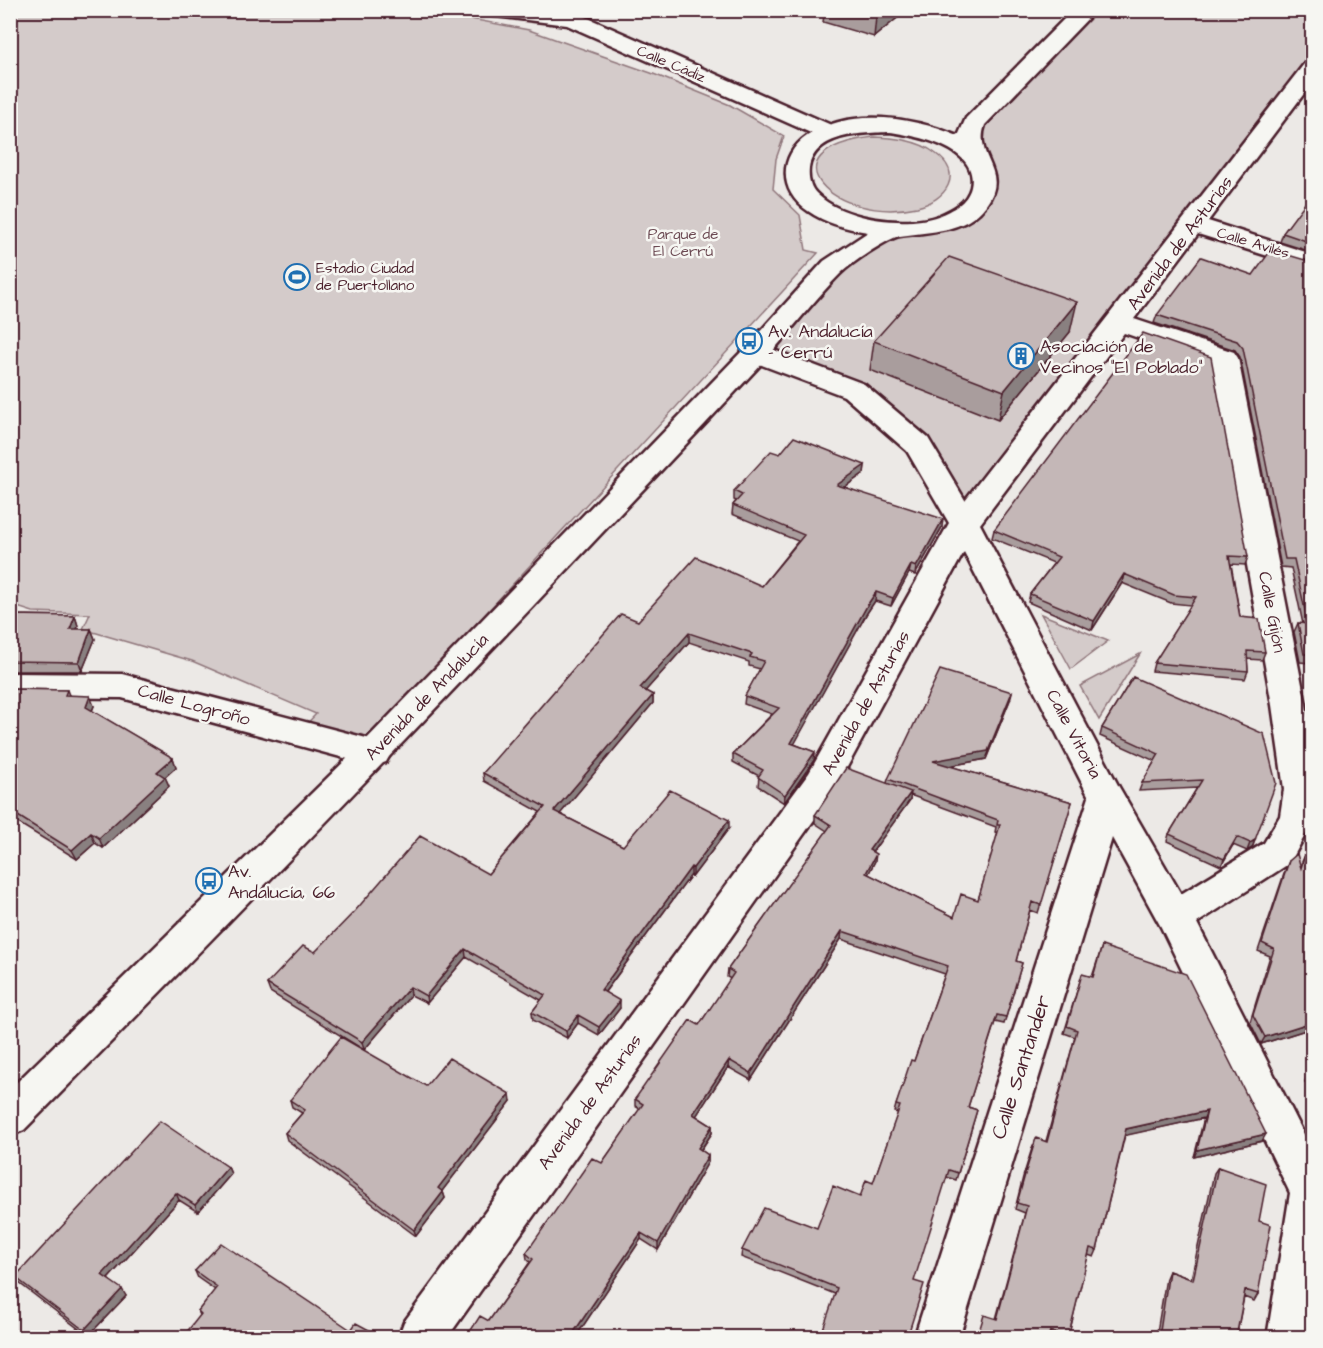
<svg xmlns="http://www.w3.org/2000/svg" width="1323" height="1348" font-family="'Architects Daughter',sans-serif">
  <rect width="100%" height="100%" fill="#ece9e6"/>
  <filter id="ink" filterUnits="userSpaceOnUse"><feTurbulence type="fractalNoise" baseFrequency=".0167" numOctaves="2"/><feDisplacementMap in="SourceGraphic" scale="12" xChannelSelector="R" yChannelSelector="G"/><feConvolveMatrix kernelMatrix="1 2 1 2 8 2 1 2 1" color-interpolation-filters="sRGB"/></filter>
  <g filter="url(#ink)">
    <path fill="#d4cbca" stroke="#8f757a" stroke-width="1.5" d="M424 10 529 30 651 73 730 105 784 136 776 159 773 189 800 215 806 250 818 253 371 738 360 734 348 746 298 733 316 714 192 661 83 629 90 614 33 612 11 605 10 11Z
      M1086 11H1312V69L964 523 918 445 854 390 756 353 879 234 926 226 983 191 969 137Z
      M874 137C895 138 918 140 935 153 965 174 946 200 917 207 834 225 760 151 874 137Z
      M1041 614 1108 641 1071 669Z
      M1140 654 1099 720 1080 686Z"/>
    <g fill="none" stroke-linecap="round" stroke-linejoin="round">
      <defs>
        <path id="street" d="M485 10H570L838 128 842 133 838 138 830 140 822 138 567 25 487 15Z
          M1312 62V83L1208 221 1312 254V270L1198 234 1134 319 1234 352 1238 358 1306 705 1312 746V822L1290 863 1197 923 1312 1150 1311 1338H1267L1290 1193 1161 927 1112 838 959 1338H914L1089 797 964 552 833 793 447 1338H398L404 1322 809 773 949 523 907 451 844 396 746 359 742 353 746 347 756 345 766 347 864 384 928 438 965 500 1304 64ZM1124 333 1211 363 1272 705 1284 789 1280 816 1264 843 1181 894 1119 787 980 524Z
          M10 673 122 674 374 740 386 744 391 753 386 762 374 766 122 698 10 697Z"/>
        <path id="secondary" d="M1073 10H1096L985 125C973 158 1011 171 986 205 965 233 931 231 900 236 888 238 850 264 840 274 813 301 790 332 764 361 699 431 632 501 566 571 388 760 207 945 24 1130L10 1136V1089L362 744 746 347 824 261 868 232C848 229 825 223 808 211 779 192 778 156 807 136 850 107 913 117 958 136L966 118ZM890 132C917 136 980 148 971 187 967 203 952 210 938 216 905 228 841 219 816 193 810 187 808 177 809 168 815 133 863 133 890 132Z"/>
      </defs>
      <use href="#street" stroke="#4a1f2b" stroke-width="5"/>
      <use href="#secondary" stroke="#4a1f2b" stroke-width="5"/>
      <use href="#street" fill="#f6f6f2" fill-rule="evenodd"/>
      <use href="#secondary" fill="#f6f6f2" fill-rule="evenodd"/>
    </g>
    <path fill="#a99d9d" stroke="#4a1f2b" stroke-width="1.5" fill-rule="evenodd" d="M684 10H718L715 16Z
      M807 10H907L874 37 823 22 824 15Z
      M1312 195V252L1280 242 1283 233Z
      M1312 262V682L1310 663 1300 662 1294 632 1298 623 1303 624 1291 568 1281 567 1240 357 1235 350 1154 323 1157 315 1253 275Z
      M1070 332 998 420 870 370 874 341Z
      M780 454 865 465 864 473 845 487 942 527 915 575 909 573 891 606 875 601 867 613 794 744 815 752 814 760 784 803 758 786 759 776 733 762V754L772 714 744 704 745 696 760 669 749 666V662L689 642 645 691 653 695V703L560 814 623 846 729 828 693 876 691 875 605 992 620 1008 599 1035 578 1023 567 1038 533 1020 532 1012 541 1000 466 957 427 1003 411 995 364 1050 270 992 267 984 315 952 488 874 540 812 484 781 483 773 638 621 762 586 798 541 732 514 733 505 736 501 734 500V491Z
      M994 530 1248 557 1245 565 1231 564 1240 617 1265 652 1262 660 1247 659 1248 671 1245 679 1152 671 1154 663 1191 605 1171 603 1122 583 1092 630 1028 602 1030 594 1054 563 992 538Z
      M10 607 13 612 12 615 75 616 78 626 77 629H91L95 639 82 671H10Z
      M1133 677 1255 840 1252 848 1247 851 1233 845 1221 866 1167 841 1169 834 1197 788 1139 791 1142 783 1155 761 1100 736 1102 728Z
      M10 689 67 690 69 695 94 706 92 711 173 758 176 767 165 777 169 786 103 848 95 843 77 859 10 818Z
      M1010 700 986 759 949 766 1072 802 1038 913 1030 910 1016 961 1022 963 1004 1024 995 1022 968 1107 977 1110 956 1180 947 1177 835 1294 741 1257 742 1250 817 1228 860 1197 873 1183 898 1113 894 1112 896 1105 914 1061 945 974 841 939 751 1080 728 1067 696 1116 712 1126V1133L701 1150 708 1155V1162L658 1250 641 1239 575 1338H466L489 1321 530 1262 527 1259 526 1253 602 1163 640 1109 635 1106V1099L699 1025 731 979 727 977 728 969 827 831 815 823V815L887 783 888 779ZM910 795 996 827 995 832 998 833 978 900 954 917 868 874 875 861 872 852 910 800Z
      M1305 855 1312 1028 1261 1044 1250 1022 1270 956 1258 951 1286 868 1289 861 1300 866Z
      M1102 946 1262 1141 1194 1157 1204 1118 1125 1135 1097 1250 1094 1257 1088 1255 1068 1338H977L996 1319 1025 1213 1015 1209 1023 1177 1033 1145 1046 1141 1075 1037 1064 1033 1080 981 1092 977Z
      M1312 1053V1085L1305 1082Z
      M426 1086 511 1101 442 1191 443 1192 445 1198 416 1236 287 1140 285 1133 302 1113 292 1107 290 1100Z
      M228 1167 231 1174 198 1212 179 1200 108 1279 126 1296 88 1336 19 1283 15 1277Z
      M1218 1167 1259 1221 1258 1294 1254 1301 1244 1297 1236 1338H1156L1166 1278 1169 1271 1191 1279 1214 1173Z
      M195 1271 351 1330 200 1315 198 1311 215 1290 198 1278Z"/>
    <path fill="#898080" stroke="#4a1f2b" stroke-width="1.5" d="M884 10H907L874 37 876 17Z
      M1077 302 1070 332 998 420 1004 391Z
      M865 465 864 473 836 493 837 485Z
      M943 519 942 527 915 575 916 567Z
      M911 565 909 573 891 606 893 598Z
      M1124 574 1122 583 1092 630 1094 621Z
      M876 592 875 601 867 613 790 752 791 743 868 604Z
      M75 616 78 626 74 639 70 629Z
      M91 629 95 639 82 671 79 662Z
      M689 633V642L640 697V688Z
      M1012 692 1010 700 986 759 932 769 933 761Z
      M653 695V703L555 820 554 811Z
      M90 696 94 706 89 717 86 707Z
      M815 752 814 760 784 803 785 795Z
      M173 758 176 767 165 777 169 786 103 848 99 838 157 772Z
      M911 792 910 800 868 858 869 850Z
      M729 820V828L693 876V868Z
      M91 833 95 843 77 859 72 850Z
      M1237 837 1233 845 1221 866 1224 859Z
      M1255 840 1252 848 1247 851 1250 843Z
      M876 854 875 861 865 881 866 873Z
      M691 867V875L601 997V990Z
      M842 931 841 939 751 1080V1073Z
      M465 949 466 957 427 1003 426 996Z
      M410 987 411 995 364 1050 362 1042Z
      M620 1001V1008L599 1035V1027Z
      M578 1015V1023L567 1038 566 1031Z
      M1312 1022V1028L1261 1044 1265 1037Z
      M729 1060 728 1067 693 1121V1114Z
      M510 1094 511 1101 439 1195 438 1188Z
      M1207 1111 1204 1118 1123 1136 1126 1129Z
      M712 1126V1133L697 1155 698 1148Z
      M1266 1134 1262 1141 1194 1157 1197 1150Z
      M708 1155V1162L658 1250V1243Z
      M228 1167 231 1174 198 1212 195 1205Z
      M443 1192 445 1198 416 1236 414 1230Z
      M176 1193 179 1200 106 1281 102 1275Z
      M641 1233V1239L575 1338H570Z
      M122 1289 126 1296 88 1336 84 1330Z"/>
    <path fill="#c4b7b7" stroke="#4a1f2b" stroke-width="1.5" d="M854 10H884L876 17Z
      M1311 195H1312V243L1283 233Z
      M1271 250 1312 262V654H1304L1298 623 1308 624 1294 559H1285L1243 348 1237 341 1157 315 1201 257 1253 275Z
      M949 257 1077 302 1004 391 874 341Z
      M1143 333 1211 357 1248 557 1229 556 1240 617 1259 619 1265 652 1247 651 1248 671 1154 663 1196 597 1174 595 1124 574 1094 621 1030 594 1059 557 994 530Z
      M794 437 865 465 837 485 943 519 916 567 911 565 893 598 876 592 868 604 791 743 815 752 785 795 758 777 763 770 733 754 779 708 745 696 764 661 750 657 752 654 689 633 640 688 653 695 554 811 623 846 670 790 729 820 693 868 691 867 601 990 620 1001 599 1027 578 1015 566 1031 532 1012 545 995 465 949 426 996 410 987 362 1042 267 984 303 946 315 952 355 911 420 836 488 874 545 807 483 773 621 614 638 621 696 557 762 586 804 535 733 505 742 495 734 491 771 451 780 454Z
      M10 615 75 616 70 629H91L79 662 10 661Z
      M940 670 1012 692 988 751 933 761 1072 802 1041 905 1032 902 1016 961 1022 963 1006 1017 997 1015 968 1107 977 1110 958 1173 949 1170 914 1281 924 1284 907 1338H820L837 1288 742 1250 764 1208 817 1228 833 1186 860 1197 866 1180 873 1183 900 1106 896 1105 911 1060 914 1061 948 966 842 931 751 1073 729 1060 693 1114 712 1126 698 1148 708 1155 658 1243 641 1233 570 1338H466L480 1316 489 1321 533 1259 526 1253 592 1158 602 1163 643 1104 635 1099 690 1020 699 1025 734 973 728 969 831 825 815 815 846 768 911 792 869 850 876 854 866 873 954 917 961 894 978 900 1000 825H997L998 820 888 779Z
      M1133 677 1264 734 1276 783 1255 840 1250 843 1237 837 1224 859 1169 834 1202 780 1142 783 1159 754 1102 728Z
      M10 689 67 690 65 695 90 696 86 707 173 758 157 772 165 777 99 838 91 833 72 850 10 811Z
      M1297 854 1301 868 1305 855 1312 857V1022L1265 1037 1253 1015 1274 949 1262 943 1289 861Z
      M1102 946 1186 974 1266 1134 1197 1150 1207 1111 1126 1129 1097 1250 1090 1248 1068 1338 1050 1331 1048 1338H977L984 1315 997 1319 1027 1206 1017 1203 1026 1171 1036 1138 1047 1142 1077 1030 1067 1026 1082 974 1093 977Z
      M341 1037 426 1086 449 1058 510 1094 438 1188 443 1192 414 1230 285 1133 305 1110 290 1100Z
      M1312 1061V1076L1309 1075Z
      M160 1121 228 1167 195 1205 176 1193 102 1275 122 1289 84 1330 15 1277Z
      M1218 1167 1266 1184 1259 1221 1271 1225 1258 1294 1245 1290 1236 1338H1159L1169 1271 1193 1280Z
      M221 1243 351 1330 356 1323 384 1338H182L201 1314 198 1311 217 1287 195 1271Z"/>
  </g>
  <defs>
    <symbol id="stadium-ring" viewBox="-11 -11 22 22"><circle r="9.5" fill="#f6f6f2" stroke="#1f6fb2" stroke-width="1.5"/><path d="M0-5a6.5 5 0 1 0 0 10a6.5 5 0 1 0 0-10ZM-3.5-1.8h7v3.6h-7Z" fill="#1f6fb2"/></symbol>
    <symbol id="bus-ring" viewBox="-11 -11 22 22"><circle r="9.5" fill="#f6f6f2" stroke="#1f6fb2" stroke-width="1.5"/><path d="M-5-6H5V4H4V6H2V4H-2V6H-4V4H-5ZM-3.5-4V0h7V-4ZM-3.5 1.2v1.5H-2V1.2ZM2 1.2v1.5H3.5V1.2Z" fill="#1f6fb2"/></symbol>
    <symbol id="building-ring" viewBox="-11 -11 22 22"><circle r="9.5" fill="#f6f6f2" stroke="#1f6fb2" stroke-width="1.5"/><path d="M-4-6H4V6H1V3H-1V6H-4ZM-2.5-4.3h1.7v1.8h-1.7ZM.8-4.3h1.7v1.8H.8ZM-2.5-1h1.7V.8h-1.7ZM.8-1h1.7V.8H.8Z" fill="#1f6fb2"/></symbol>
  </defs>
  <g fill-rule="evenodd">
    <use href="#stadium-ring" x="282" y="262" width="30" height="30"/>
    <use href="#bus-ring" x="734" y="326" width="30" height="30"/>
    <use href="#building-ring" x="1006" y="341" width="30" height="30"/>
    <use href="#bus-ring" x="194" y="866" width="30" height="30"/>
  </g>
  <g text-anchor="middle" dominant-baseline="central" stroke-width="5" stroke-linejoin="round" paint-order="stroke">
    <g font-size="15" fill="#4a1f2b" stroke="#f6f6f2">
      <text transform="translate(671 64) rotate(23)">Calle Cádiz</text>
      <text transform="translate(1253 243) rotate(17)">Calle Avilés</text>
    </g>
    <g font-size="15" fill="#6c4a53" stroke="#f6f6f2">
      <text x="683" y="234">Parque de<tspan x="683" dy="17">El Cerrú</tspan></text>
    </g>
    <g font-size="15" fill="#4a1f2b" stroke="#f6f6f2" text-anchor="start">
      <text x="316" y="268">Estadio Ciudad<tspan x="316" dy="17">de Puertollano</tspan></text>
    </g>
    <g font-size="18" fill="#4a1f2b" stroke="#f6f6f2">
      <text transform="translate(1180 243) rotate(-53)">Avenida de Asturias</text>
      <text transform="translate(1272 612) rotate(79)">Calle Gijón</text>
      <text transform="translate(427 697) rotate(-46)">Avenida de Andalucía</text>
      <text transform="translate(866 703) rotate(-61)">Avenida de Asturias</text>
      <text transform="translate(194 705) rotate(15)">Calle Logroño</text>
      <text transform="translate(1074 734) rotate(62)">Calle Vitoria</text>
      <text transform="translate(590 1102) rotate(-54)">Avenida de Asturias</text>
    </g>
    <g font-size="18" fill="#4a1f2b" stroke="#f6f6f2" text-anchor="start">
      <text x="768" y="331">Av. Andalucía<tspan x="768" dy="21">- Cerrú</tspan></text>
      <text x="1040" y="346">Asociación de<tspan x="1040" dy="21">Vecinos "El Poblado"</tspan></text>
      <text x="228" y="871">Av.<tspan x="228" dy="21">Andalucía, 66</tspan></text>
    </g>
    <g font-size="21" fill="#4a1f2b" stroke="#f6f6f2">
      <text transform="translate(1021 1067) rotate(-72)">Calle Santander</text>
    </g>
  </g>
  <rect width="1323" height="1348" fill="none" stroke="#f6f6f2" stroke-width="36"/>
  <rect x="18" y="18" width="1287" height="1312" fill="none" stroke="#4a1f2b" stroke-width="2" filter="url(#ink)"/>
</svg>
